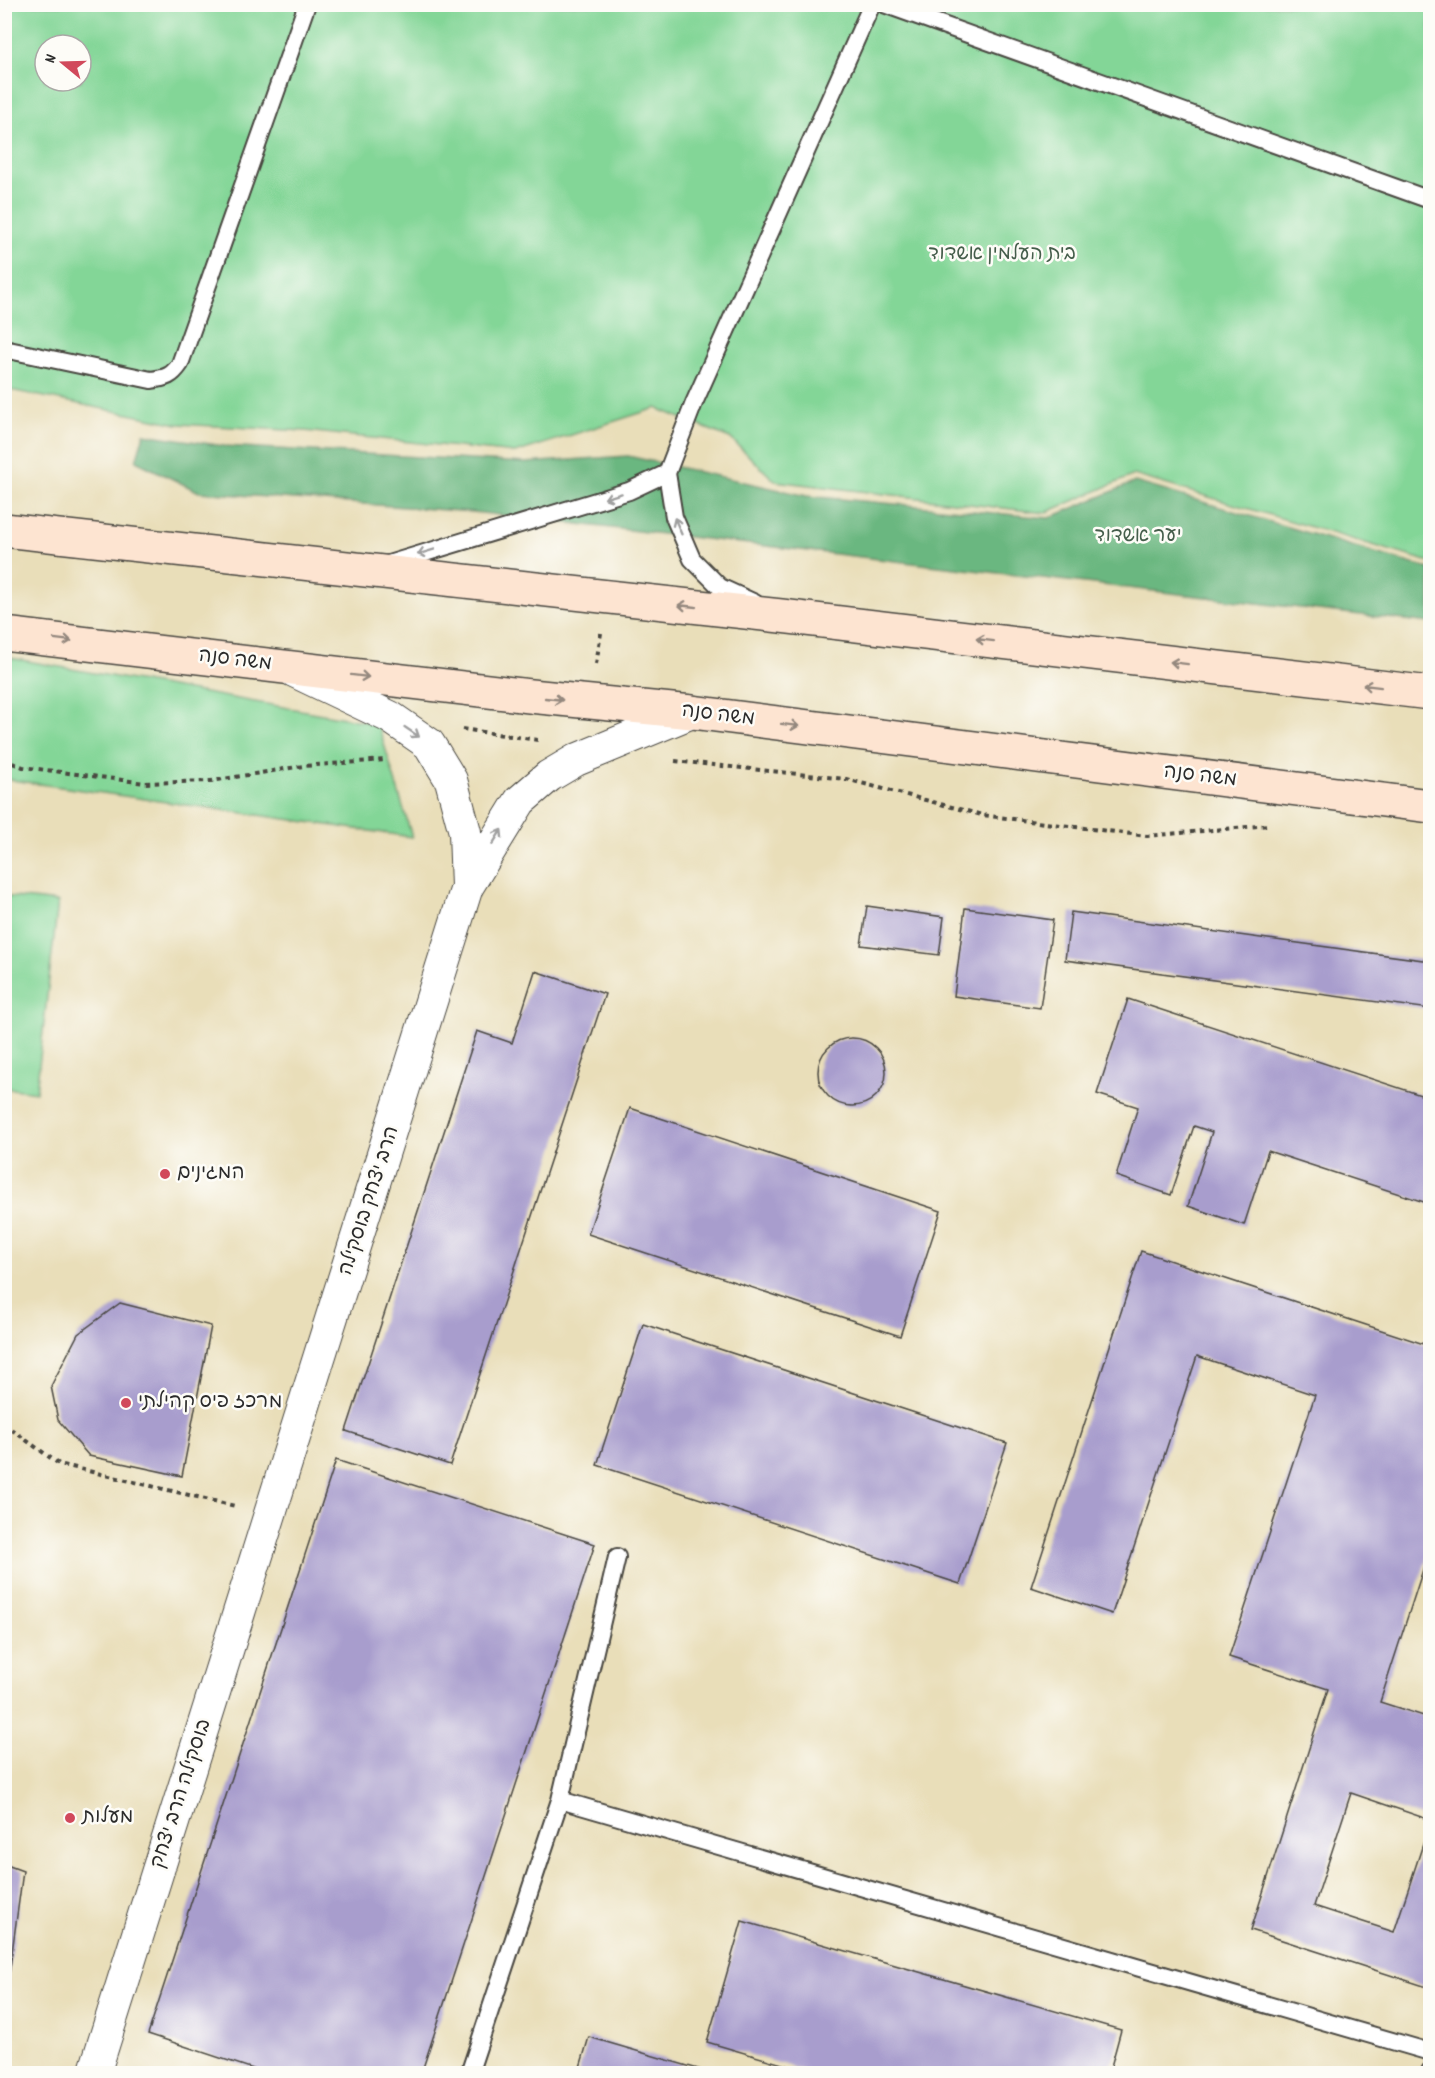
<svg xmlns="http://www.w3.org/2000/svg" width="1435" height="2078" font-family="Dekko,'Playpen Sans Hebrew',sans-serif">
  <rect width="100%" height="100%" fill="#fdfcf7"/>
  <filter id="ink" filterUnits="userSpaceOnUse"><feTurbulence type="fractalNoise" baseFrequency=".0167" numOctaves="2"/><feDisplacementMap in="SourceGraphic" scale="12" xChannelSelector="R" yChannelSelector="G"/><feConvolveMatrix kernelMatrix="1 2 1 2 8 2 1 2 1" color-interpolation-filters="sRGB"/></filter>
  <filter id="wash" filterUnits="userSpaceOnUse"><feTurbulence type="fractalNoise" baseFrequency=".008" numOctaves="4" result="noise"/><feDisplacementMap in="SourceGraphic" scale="24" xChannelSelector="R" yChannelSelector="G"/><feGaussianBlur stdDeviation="1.35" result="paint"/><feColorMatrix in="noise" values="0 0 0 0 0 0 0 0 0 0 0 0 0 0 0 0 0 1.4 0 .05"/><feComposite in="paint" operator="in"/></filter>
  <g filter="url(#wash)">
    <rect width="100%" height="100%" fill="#e9deb9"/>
    <path fill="#83d697" stroke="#578061" stroke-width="1.5" fill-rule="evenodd" d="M4 5H1430V562L1134 475 1045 513 775 481 730 438 656 408 515 453 305 431 178 424 5 389ZM45 45H81V81H45Z
      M5 657 378 724 412 837 5 779Z
      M5 896 58 902 36 1092 5 1088Z"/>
    <path fill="#6ab780" stroke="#4a7156" stroke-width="1.5" d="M144 434 224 446 525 463 628 456 807 496 1049 518 1135 482 1430 569V623L473 512 199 492 136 461Z"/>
    <g id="blocks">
      <path fill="#a89dcd" d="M867 906 944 917 939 955 861 945Z
        M965 908 1053 920 1040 1008 954 996Z
        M1071 912 1430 961V1009L1065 960Z
        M535 971 605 994 450 1465 346 1431 477 1031 512 1043Z
        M1128 999 1430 1098V1204L1268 1151 1244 1225 1188 1206 1212 1132 1194 1126 1171 1195 1116 1176 1138 1107 1097 1094Z
        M818 1072a34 34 0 1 1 68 0a34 34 0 1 1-68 0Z
        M630 1108 941 1211 900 1336 588 1234Z
        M1141 1251 1430 1346V1548L1380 1702 1430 1718V1820L1351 1793 1314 1906 1394 1932 1430 1823V1988L1251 1930 1328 1689 1229 1657 1315 1395 1197 1356 1112 1614 1031 1587Z
        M120 1303 211 1326 182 1476 89 1456 58 1420 51 1386 78 1334Z
        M643 1324 1007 1443 960 1584 597 1465Z
        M336 1460 595 1544 421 2074H268L148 2034Z
        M4 1864 23 1871 6 1997H4Z
        M742 1921 1121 2030 1109 2074H816L707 2042Z
        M589 2037 705 2071V2074H578Z"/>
    </g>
  </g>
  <g filter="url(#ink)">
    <use href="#blocks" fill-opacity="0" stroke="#484640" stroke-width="1.5"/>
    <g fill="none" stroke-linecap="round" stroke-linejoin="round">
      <defs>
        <path id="lane" d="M884 4 1430 200
          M4 349 151 380C166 378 172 376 180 364L307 4
          M385 565 629 491 667 473
          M755 603 720 587 692 559 674 517 667 473 694 403 872 4
          M560 1800 1430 2052
          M469 2074 560 1800 617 1557
          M1430 2074V2071"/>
        <path id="street" d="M294 671 390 717 429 744 451 780 465 832 467 887
          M94 2074 467 887 520 801 549 776 576 760 692 712"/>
        <path id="secondary" d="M4 530 781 616 1430 693
          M4 634 530 696 692 712 1430 806"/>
      </defs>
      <use href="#lane" stroke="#484640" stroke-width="20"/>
      <use href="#street" stroke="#484640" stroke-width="34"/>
      <use href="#secondary" stroke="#484640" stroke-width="36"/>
      <path stroke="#484640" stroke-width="4" stroke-dasharray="4.5 4.5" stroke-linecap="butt" d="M596 664 601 633
        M462 729 538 740
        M4 760 23 767 145 783 211 781 303 766 385 760
        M675 761 846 779 982 815 1147 836 1269 825
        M4 1424 59 1464 235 1506"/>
      <use href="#lane" stroke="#fff" stroke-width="16"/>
      <use href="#street" stroke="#fff" stroke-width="32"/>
      <use href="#secondary" stroke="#fde4d1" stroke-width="33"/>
    </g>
    <defs><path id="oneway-shaft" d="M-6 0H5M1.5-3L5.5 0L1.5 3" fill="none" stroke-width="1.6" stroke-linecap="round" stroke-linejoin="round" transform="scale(1.5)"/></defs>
    <g stroke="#a0a0a0">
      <use href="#oneway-shaft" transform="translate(613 496) rotate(163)"/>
      <use href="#oneway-shaft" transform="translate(678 526) rotate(-113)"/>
      <use href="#oneway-shaft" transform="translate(426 552) rotate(163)"/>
      <use href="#oneway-shaft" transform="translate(412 732) rotate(34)"/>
      <use href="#oneway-shaft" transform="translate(497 837) rotate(-59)"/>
    </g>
    <g stroke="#94887e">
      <use href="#oneway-shaft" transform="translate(687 606) rotate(-174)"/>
      <use href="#oneway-shaft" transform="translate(63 640) rotate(7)"/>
      <use href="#oneway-shaft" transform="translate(985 640) rotate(-173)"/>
      <use href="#oneway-shaft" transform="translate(1179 663) rotate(-173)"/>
      <use href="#oneway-shaft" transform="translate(360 676) rotate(7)"/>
      <use href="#oneway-shaft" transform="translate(1372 686) rotate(-173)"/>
      <use href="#oneway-shaft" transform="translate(554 699) rotate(6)"/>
      <use href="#oneway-shaft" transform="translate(790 725) rotate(7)"/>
    </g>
  </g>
  <g fill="#d1495b" stroke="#fdfcf7" stroke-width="2">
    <circle cx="165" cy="1174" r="6"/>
    <circle cx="126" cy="1403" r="6"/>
    <circle cx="70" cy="1818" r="6"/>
  </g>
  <g text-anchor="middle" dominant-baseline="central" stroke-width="5" stroke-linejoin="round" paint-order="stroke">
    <g font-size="20" fill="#455e4b" stroke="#fdfcf7">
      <text x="1002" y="255">בית העלמין אשדוד</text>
      <text x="1138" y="537">יער אשדוד</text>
    </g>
    <g font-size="20" fill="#2b2b2b" stroke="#fdfcf7">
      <text transform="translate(235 661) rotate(7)">משה סנה</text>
      <text transform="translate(718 716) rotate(7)">משה סנה</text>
      <text transform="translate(1200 777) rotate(7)">משה סנה</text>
      <text transform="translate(370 1201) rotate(-72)">הרב יצחק בוסקילה</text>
      <text transform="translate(182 1794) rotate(-72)">בוסקילה הרב יצחק</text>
    </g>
    <g font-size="20" fill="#2b2b2b" stroke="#fdfcf7" text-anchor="start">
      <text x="177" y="1174">המגינים</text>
      <text x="138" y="1403">מרכז פיס קהילתי</text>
      <text x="82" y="1818">מעלות</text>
    </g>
  </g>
  <rect width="1435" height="2078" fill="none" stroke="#fdfcf7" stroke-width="24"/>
  <g transform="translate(63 63) rotate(289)"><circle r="28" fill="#fdfcf7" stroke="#a9a8a5" stroke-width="1.5"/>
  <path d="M0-4.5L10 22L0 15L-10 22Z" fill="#d1495b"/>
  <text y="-9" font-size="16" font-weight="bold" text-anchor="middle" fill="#2b2b2b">N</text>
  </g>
</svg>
